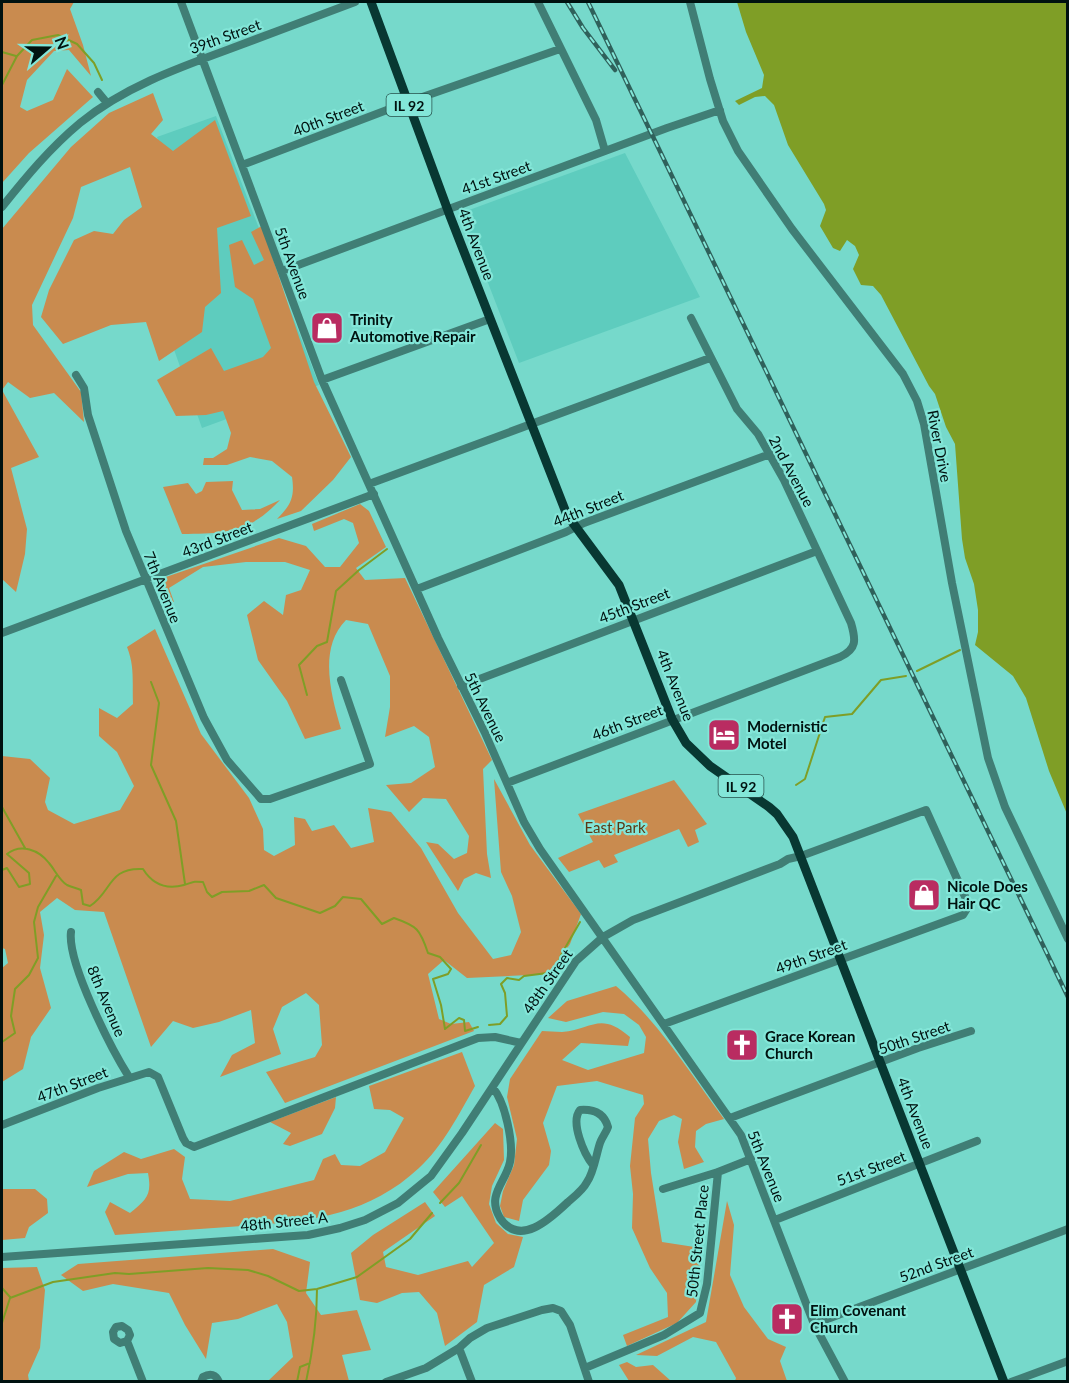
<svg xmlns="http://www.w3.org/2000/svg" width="1069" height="1383" font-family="Lato,sans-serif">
  <rect width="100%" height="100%" fill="#76d9cb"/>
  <path fill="#5eccbe" d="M216 116 319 385 202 428 162 316 214 298 157 137Z
    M625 153 700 297 519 363 461 213Z"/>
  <path fill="#c98b4f" d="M2 2H74L70 9 83 45 91 76 69 50 54 51 27 80 20 107 27 111 53 100 67 69 93 97 29 153 2 183Z
    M153 93 163 120 151 134 173 151 215 120 251 216 217 228 221 293 205 307 202 332 159 361 146 322 111 325 63 344 41 317 49 290 74 240 94 231 113 234 124 220 142 207 130 167 81 187 73 218 32 305 33 325 81 392 84 422 54 393 30 398 8 382 2 390 39 457 11 468 27 529 25 554 16 592 2 579V229L71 147 109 113Z
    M262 226 314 382 351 457 333 480 301 511 277 519C291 505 295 497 292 477L272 461 250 457 227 465H203L204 458H213L227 449 231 433 223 411 206 415 176 416 157 380 211 348 224 371 263 357 271 348 253 299 235 287 229 245 242 240 254 265 264 260 251 232Z
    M233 481 232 490 242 510 260 509 280 500C248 534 226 533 182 534L163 487 188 483 196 494 202 491 206 482Z
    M360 504 369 511 386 547 356 568 365 580 405 578 492 760 483 769 487 854 491 878 476 873 464 879 458 891 426 842 438 844 454 859 467 853 469 836 446 799 423 798 409 812 386 785 411 783 435 767 429 737 414 726 385 737 390 707V676L368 624 346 620C318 648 331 695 341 729L305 739 287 701 258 660 247 615 264 601 283 615 286 595 301 590 310 570 285 562H246L203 567 169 588 174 602 165 601 160 579 279 538 306 546 325 567H340L359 543 353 523 344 519 314 531 312 524Z
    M155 629 201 734 249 798 263 829 264 850 274 856 295 845 294 817 305 819 312 831 334 825 351 848 374 842 368 808 391 812 421 848 458 913 493 959 511 955 521 932 512 896 501 872 494 779 530 845 581 914 570 944 549 974 467 978 444 960 428 974 439 1019 451 1024 469 1022 474 1031 285 1103 266 1072 315 1057 322 1045 319 1005 306 993 282 1007 273 1029 281 1054 220 1077 232 1055 255 1043 251 1010 219 1022 193 1028 173 1021 151 1047 104 912 75 910 57 898 40 912 44 935 40 968 51 1008 31 1037 23 1069 2 1082V968L8 963 5 949 2 948V756L30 759 50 778 45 802 48 810 74 824 120 810 134 786 117 752 99 736V708L117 718 133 704C132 682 135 667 127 647Z
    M674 780 707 824 695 830 699 842 688 847 679 829 614 855 618 862 604 868 599 860 569 872 558 858 593 842 578 814Z
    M616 986C660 1023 689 1072 724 1119L706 1124 696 1131 695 1147 704 1162 684 1169 678 1142 682 1119 674 1115 659 1121 648 1139 651 1173 662 1242 701 1248 696 1302 677 1323 627 1346 623 1335 668 1317 667 1293 650 1268 632 1228 633 1194 630 1166 635 1118 644 1104 643 1095 597 1081 557 1086 543 1123 551 1151 549 1165 523 1200 519 1221 504 1217 500 1206 503 1191 514 1165 517 1139 507 1097 510 1079 542 1031C548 1031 555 1032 562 1032 593 1029 600 1011 630 1037L628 1046 581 1043 562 1060 588 1070 644 1053 646 1037 639 1025 624 1014 603 1012 566 1022 548 1018 567 1001Z
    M462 1052 475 1086C459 1114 443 1146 419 1168 363 1220 300 1222 228 1227 190 1230 152 1232 115 1235L105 1212 110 1202 130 1213C147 1199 152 1195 148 1173L128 1174 87 1187 94 1171 124 1152 141 1159 174 1149 185 1157 182 1179 190 1199 230 1201 314 1180 323 1159 335 1154 341 1165 360 1166 385 1152 404 1118 390 1110 374 1109 369 1086Z
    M336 1097 335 1108 322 1134 290 1146 283 1144 291 1133 270 1122Z
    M495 1123 503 1129 504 1160 492 1186 489 1204 496 1223 508 1234 523 1237 514 1267 484 1285 477 1322 445 1346 437 1313 419 1292 402 1293 377 1303 360 1300 351 1253 373 1235 425 1202 435 1216 383 1252 386 1267 418 1275 468 1261 472 1267 494 1243 462 1196 445 1207 433 1192Z
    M2 1189H35L47 1199 48 1213 29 1227 25 1238 2 1240Z
    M727 1201 734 1225 730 1275 744 1307 768 1339 786 1347 780 1361 787 1381H735L736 1378 716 1342 693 1337 657 1356 636 1355 706 1322Z
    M273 1249 310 1262 306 1293 321 1315 357 1310 371 1350 342 1355 349 1381H268L293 1357 287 1322 277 1304 238 1319 212 1323 206 1359 185 1325 169 1293 113 1284 83 1291 61 1275 78 1264Z
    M37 1267 45 1290 40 1348 28 1375 29 1381H2V1268Z
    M627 1362 636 1367 653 1365 671 1381H629L619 1365Z"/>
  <path fill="#7f9e26" d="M737 2H1067V814L1049 771 1026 698 1013 676 975 645 978 632V610L974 584 965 558 962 539 955 444 946 427 935 394 929 386 881 295 873 286 861 285 853 269 859 255 855 246 847 240 840 251 833 248 820 226 826 210 824 204 788 145 774 105 765 96 755 97 739 105 735 101 762 88 764 75 746 32Z"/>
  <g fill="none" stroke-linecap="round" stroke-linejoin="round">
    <path stroke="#7f9e26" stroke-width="2" d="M2 52 16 56
      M2 85 17 56 32 40 58 35 77 44 94 63 102 80
      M2 257V258
      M917 671 960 650
      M151 682 159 703 151 765 176 821 185 884
      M307 695 299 665 317 646 327 642 336 591 359 570 387 549
      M796 785 805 779 825 717 852 714 881 680 906 676
      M2 807 25 848
      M2 870 7 868 19 887 30 884 29 873 7 854C21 843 39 850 49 863 55 870 59 880 67 885 71 887 76 888 81 890L83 904 90 906C112 892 108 867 143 869 153 885 166 890 184 885 194 882 192 881 203 882L207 892 212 897 222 892 249 891 264 885 276 898 320 913 335 906 343 897 361 899 382 924 394 918C417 926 420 929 428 953L440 957 451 969 448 974 433 979 441 1005 445 1029 459 1018 464 1020 465 1031 478 1027
      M489 1025 500 1024 507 1016 505 993 501 984 507 978 519 980 524 976 555 972 561 955 580 922
      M2 1042 15 1033 11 1016 15 989 29 975 38 958 34 922 38 907 56 876
      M440 1203 459 1183 481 1145
      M2 1288 10 1297
      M2 1323 10 1298 53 1282 115 1273 129 1274 208 1268 248 1270 268 1276 299 1291 317 1289 357 1277 410 1239 432 1213
      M297 1382 300 1367 310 1363
      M306 1382C313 1350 317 1321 317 1289"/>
    <path stroke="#407e75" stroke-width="8" d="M181 2 322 380 438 638 485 733 524 822 540 849 741 1135 814 1324 845 1382
      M538 2 596 120 605 151
      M690 2 710 79 723 121 738 151 792 229 903 374 917 401 924 424 952 583 988 758 1005 807 1068 939
      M98 92 107 103
      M242 165 408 102 560 49
      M2 207C26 177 50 148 80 123 123 88 175 69 227 50 270 34 312 18 355 2
      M282 271 667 128 720 110
      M76 375 84 388 88 415 126 531 204 718 227 760 261 799H270L370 764 341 680
      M322 380 490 319
      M369 484 710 358
      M417 589 566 532 584 523 770 454
      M2 633 374 494
      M461 686 817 551
      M507 783 840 657C857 649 856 640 851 623L784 480 758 434 737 409 691 318
      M71 932C67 963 112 1050 129 1077
      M493 1088C505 1102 514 1143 510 1162 506 1182 486 1195 500 1218 520 1248 551 1218 568 1202 575 1196 583 1190 587 1182 594 1172 596 1155 600 1143 602 1137 606 1133 608 1127 604 1113 594 1109 580 1110 570 1122 584 1154 593 1165
      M730 1118 918 1048 971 1031
      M2 1125 98 1088 149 1072 158 1077 183 1138 186 1143 194 1147 478 1038 495 1037 521 1043
      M663 1189 718 1172 751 1159
      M775 1220 977 1141
      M2 1257 308 1235 340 1228 365 1220 398 1203 431 1176 462 1133 576 961 603 937 633 920 780 864 788 859 801 856 926 810 967 901 968 907 963 915 664 1024
      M814 1324 1068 1229
      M127 1341 120 1343 114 1339 113 1332 116 1327 122 1326 128 1330 130 1335 127 1341 143 1382
      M459 1348 472 1382
      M585 1368 664 1335 700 1313 707 1284 718 1172
      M201 1382 203 1377C210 1373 216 1374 219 1382
      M386 1382 426 1368 459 1348 470 1338 487 1328 542 1310 553 1308 561 1311 570 1325 589 1382
      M1011 1382 1068 1361"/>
    <path stroke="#083832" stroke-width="9" d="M371 2 450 216 567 515 619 585 672 719 686 743 710 766 769 807 777 814 793 837 1004 1382"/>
    <defs>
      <path id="rail" d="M567 2 583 28 615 70
        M588 2 1068 997"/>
    </defs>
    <use href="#rail" stroke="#2f615b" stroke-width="4.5"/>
    <use href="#rail" stroke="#83e6d8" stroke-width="2" stroke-dasharray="7" stroke-linecap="butt"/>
  </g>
  <defs>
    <symbol id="shop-square" viewBox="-11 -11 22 22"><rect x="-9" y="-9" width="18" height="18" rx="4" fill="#b92c61" stroke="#83e6d8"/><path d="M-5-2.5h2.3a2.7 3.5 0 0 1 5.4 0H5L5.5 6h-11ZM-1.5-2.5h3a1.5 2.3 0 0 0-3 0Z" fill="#fff"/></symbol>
    <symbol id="hotel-square" viewBox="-11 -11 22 22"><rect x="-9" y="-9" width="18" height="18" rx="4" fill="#b92c61" stroke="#83e6d8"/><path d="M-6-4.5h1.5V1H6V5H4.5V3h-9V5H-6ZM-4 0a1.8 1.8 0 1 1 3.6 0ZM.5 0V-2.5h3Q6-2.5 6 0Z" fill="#fff"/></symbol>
    <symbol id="church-square" viewBox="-11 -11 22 22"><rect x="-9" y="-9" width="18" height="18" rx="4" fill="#b92c61" stroke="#83e6d8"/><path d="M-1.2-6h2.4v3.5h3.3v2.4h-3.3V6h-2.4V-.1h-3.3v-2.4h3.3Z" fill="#fff"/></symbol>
  </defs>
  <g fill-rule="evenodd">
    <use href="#shop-square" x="308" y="309" width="38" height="38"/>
    <use href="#hotel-square" x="705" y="716" width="38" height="38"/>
    <use href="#shop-square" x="905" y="876" width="38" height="38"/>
    <use href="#church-square" x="723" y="1026" width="38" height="38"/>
    <use href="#church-square" x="768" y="1300" width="38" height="38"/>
  </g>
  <g text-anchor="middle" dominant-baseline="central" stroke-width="4.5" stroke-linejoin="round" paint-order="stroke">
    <g fill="#83e6d8" stroke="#27524c" stroke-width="1.5">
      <rect x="386.5" y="94" width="45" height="22" rx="4.5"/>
      <rect x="718.5" y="775" width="45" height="22" rx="4.5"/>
    </g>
    <g font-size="14" font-weight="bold" fill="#001210">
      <text x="409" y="105">IL 92</text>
      <text x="741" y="786">IL 92</text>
    </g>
    <g font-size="15" fill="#001210" stroke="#83e6d8">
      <text transform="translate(225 36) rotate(-20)">39th Street</text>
      <text transform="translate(328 118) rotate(-21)">40th Street</text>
      <text transform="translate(496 177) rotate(-20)">41st Street</text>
      <text transform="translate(477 244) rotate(69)">4th Avenue</text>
      <text transform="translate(293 263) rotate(70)">5th Avenue</text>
      <text transform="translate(940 446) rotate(79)">River Drive</text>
      <text transform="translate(792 471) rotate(62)">2nd Avenue</text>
      <text transform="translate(588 508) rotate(-22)">44th Street</text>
      <text transform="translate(217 539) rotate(-21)">43rd Street</text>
      <text transform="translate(163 587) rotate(68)">7th Avenue</text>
      <text transform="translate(634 605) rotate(-21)">45th Street</text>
      <text transform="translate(676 685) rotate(68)">4th Avenue</text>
      <text transform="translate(486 707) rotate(64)">5th Avenue</text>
      <text transform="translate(627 722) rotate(-21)">46th Street</text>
      <text transform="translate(811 956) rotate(-20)">49th Street</text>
      <text transform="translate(547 981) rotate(-55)">48th Street</text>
      <text transform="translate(107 1001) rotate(67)">8th Avenue</text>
      <text transform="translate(914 1037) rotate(-19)">50th Street</text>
      <text transform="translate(72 1084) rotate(-21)">47th Street</text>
      <text transform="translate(916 1113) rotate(69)">4th Avenue</text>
      <text transform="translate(767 1166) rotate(68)">5th Avenue</text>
      <text transform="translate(871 1168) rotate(-21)">51st Street</text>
      <text transform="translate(284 1221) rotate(-6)">48th Street A</text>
      <text transform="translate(697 1241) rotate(-84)">50th Street Place</text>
      <text transform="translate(936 1264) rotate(-20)">52nd Street</text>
    </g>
    <g font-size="15" font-weight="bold" fill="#001210" stroke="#83e6d8" text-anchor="start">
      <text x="350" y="319">Trinity<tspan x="350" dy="17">Automotive Repair</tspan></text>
      <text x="747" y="726">Modernistic<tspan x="747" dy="17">Motel</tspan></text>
      <text x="947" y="886">Nicole Does<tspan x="947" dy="17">Hair QC</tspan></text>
      <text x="765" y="1036">Grace Korean<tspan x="765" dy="17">Church</tspan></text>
      <text x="810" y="1310">Elim Covenant<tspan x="810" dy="17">Church</tspan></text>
    </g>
    <g font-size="15" fill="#5b3813" stroke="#83e6d8">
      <text x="615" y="827">East Park</text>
    </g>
  </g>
  <rect width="1069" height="1383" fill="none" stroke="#001210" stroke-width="6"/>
  <g transform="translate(48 48) rotate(70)" stroke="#83e6d8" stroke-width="4.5" paint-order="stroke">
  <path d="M0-4.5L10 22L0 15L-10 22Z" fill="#001210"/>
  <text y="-9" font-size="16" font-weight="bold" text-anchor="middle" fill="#001210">N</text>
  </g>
</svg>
